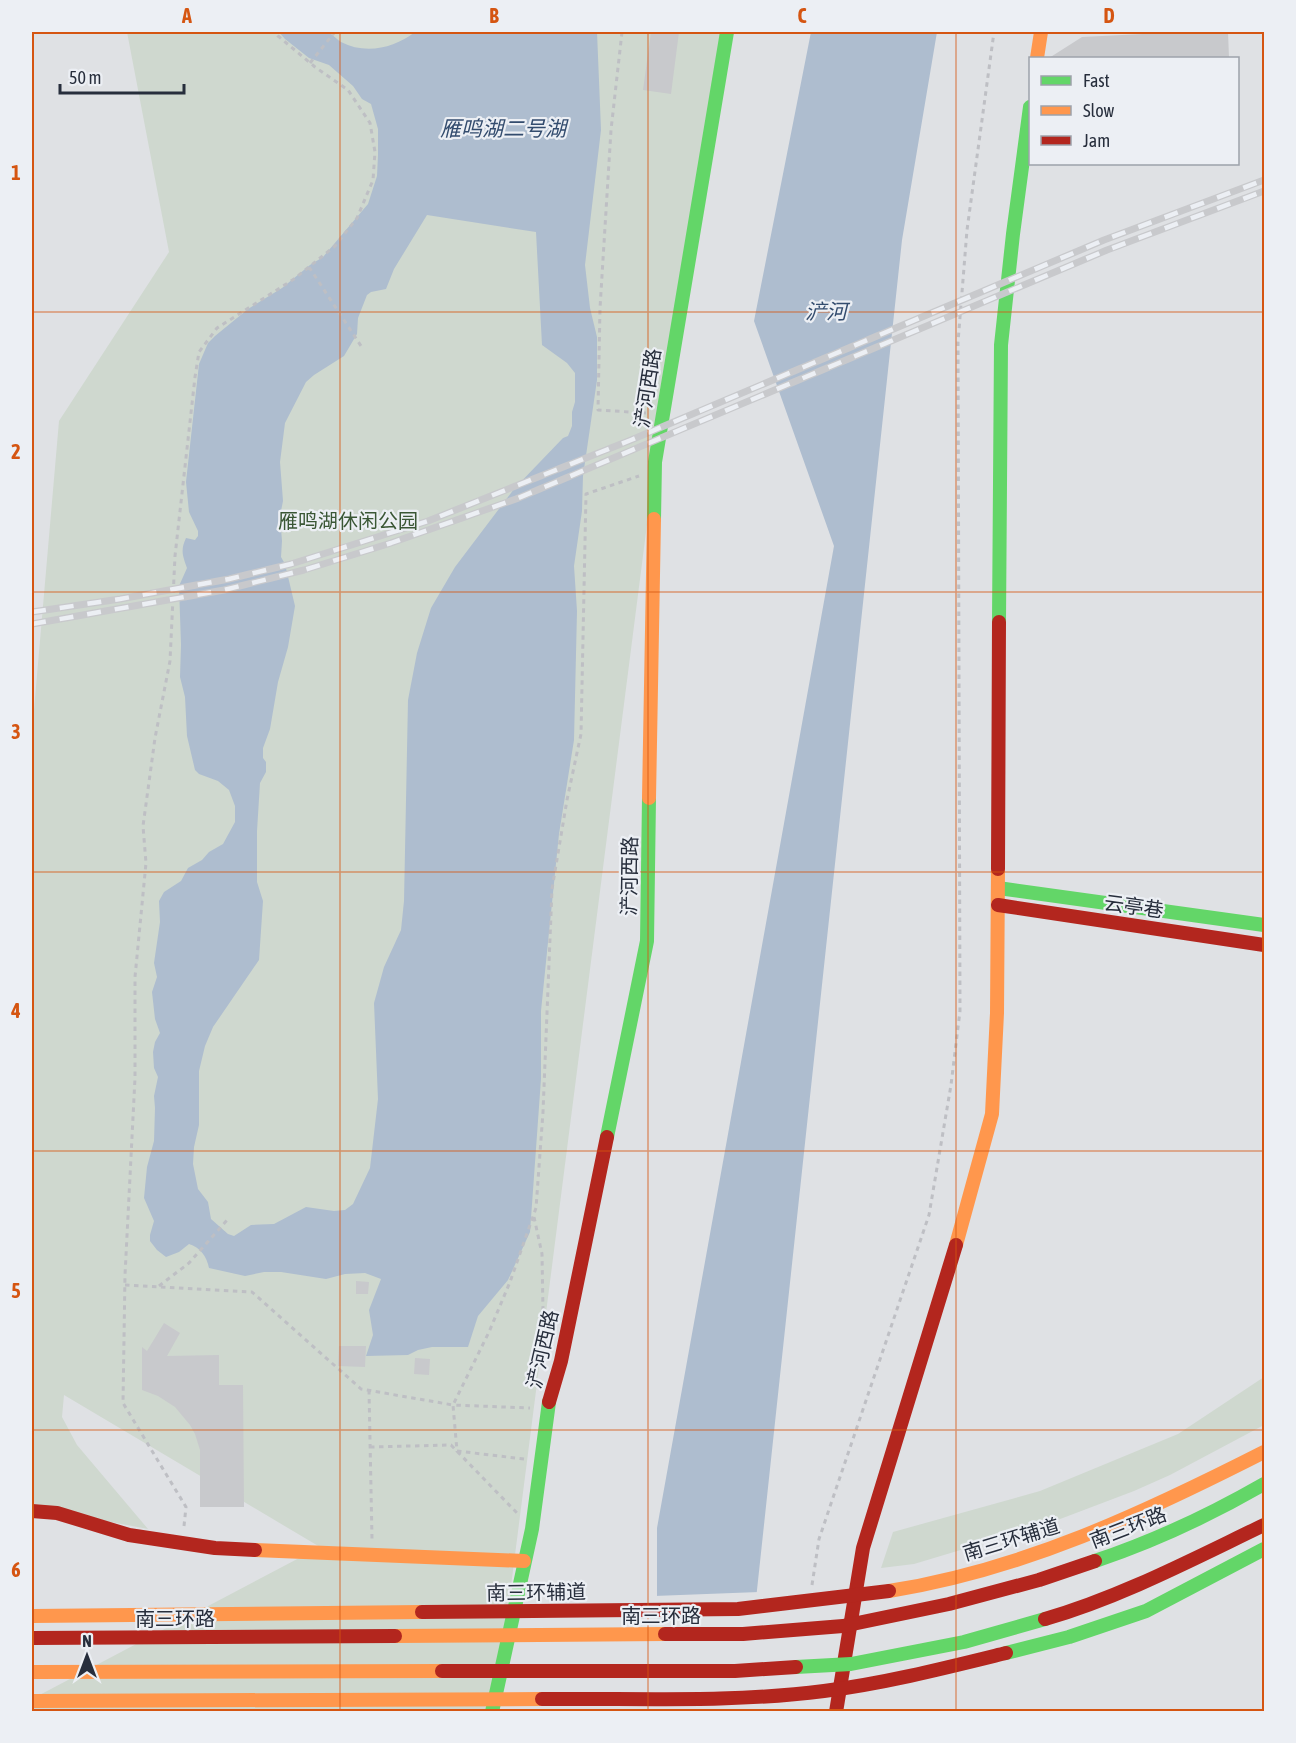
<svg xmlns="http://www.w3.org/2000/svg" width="1296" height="1743" font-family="'Asap Condensed','Noto Sans SC',sans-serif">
  <rect width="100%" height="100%" fill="#dfe1e4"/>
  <path fill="#cfd8cf" d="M127 32H724L655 462 495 1711 32 1712V1699L320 1547 64 1395 62 1417 77 1445 148 1529 32 1507V733L59 421 169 252Z
    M1264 1377V1425L1170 1475 1134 1491 1047 1524 914 1564 881 1568 893 1532 1040 1491 1178 1434Z"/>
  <path fill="#aebdcf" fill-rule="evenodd" d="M279 32C293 31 314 29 326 32 332 33 336 39 341 42 366 55 394 48 415 32H597L601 130 585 265 590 308 597 337V380L583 476 582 511 574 566 577 611 574 740 559 834 541 1011V1079L530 1232 508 1280 478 1316 468 1347H432L418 1350 408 1355 366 1356 373 1335 369 1310 381 1279 365 1273 345 1274 326 1279 281 1272H264L245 1276 209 1268C207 1257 200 1247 189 1244L179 1252 166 1257 157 1250 150 1241V1235L154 1221 144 1198 147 1167 154 1141 155 1108 154 1096 158 1077 154 1068 153 1052 155 1042 160 1033 155 1019 152 992 157 977 154 963 160 922 159 901 164 892 181 881 188 868 202 860 209 852 223 844 235 822V806L229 790 218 781 199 774 195 770 187 736 185 697 180 677 181 645 179 586 187 568C183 556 180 551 186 538L195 540 198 536V531L189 512 186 482 199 364 208 343 215 336 248 309 282 288 310 265 323 257 368 204 377 176 378 155V129L371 104 362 99 353 86 329 65 309 58 285 39ZM427 215 536 232 542 345 567 363 575 373V402L572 412V426L568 436 563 438 514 489 455 567 431 608 417 653 408 700 404 901 401 930 384 967 374 1003 378 1099 370 1168 353 1204 345 1210 334 1211 306 1207 274 1224 251 1225 234 1236 228 1234 211 1219 208 1202 198 1189 193 1164 194 1147 199 1125V1071L205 1046 213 1027 259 960 263 901 257 882V831L260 783 266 772V762L263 758V748L270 729 278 682 288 647 295 606 285 564 281 557 282 541 280 516 283 501 280 462 285 423 306 382 314 375 344 356 357 334 358 318 367 295 371 292 386 289 394 269Z
    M811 32H937L902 240 744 1711 657 1712V1528L834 546 754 321Z"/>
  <path fill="#dfe1e4" d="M759 1592 747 1712H654V1596Z"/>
  <path fill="#c8c9cc" d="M651 32H679L671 94 643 90Z
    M1183 32H1228L1229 58H1049L1082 37Z
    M356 1281 369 1282 368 1294H356Z
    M164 1323 180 1333 167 1356 219 1355V1385H243L244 1507H200V1450L195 1434 190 1425 175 1407 158 1396 142 1390V1347L147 1351Z
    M339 1346H366L365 1367 338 1366Z
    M415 1358 430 1359 429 1375 414 1374Z"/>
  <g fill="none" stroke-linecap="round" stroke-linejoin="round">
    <path stroke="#bebfc4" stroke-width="3" stroke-dasharray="4.5 4.5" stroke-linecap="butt" d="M622 32 611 130 600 308 598 410 646 413
      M310 63 334 33
      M309 267 361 346
      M534 1217 542 1254 543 1312 535 1357 542 1360
      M125 1285 252 1292 361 1389 453 1405 489 1332 510 1282 536 1208 543 1112 552 889 567 800 581 734 586 494 639 476
      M159 1286 189 1263 228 1219
      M369 1390 372 1539
      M370 1447 451 1445 517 1513
      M524 1459 457 1451 453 1405 530 1408
      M184 1526 186 1507 123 1403 125 1275 135 1078V977L146 863 143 826 155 738 170 661 175 556 195 377 199 352 217 328 294 279 335 246 357 218 373 180 375 152 370 123 348 90 315 67 278 36 275 32
      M812 1585 819 1539 929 1215 951 1085 960 1011 958 342 967 230 994 32"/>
    <path stroke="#63d668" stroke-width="14" d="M654 519 655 462 727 32
      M999 622 1001 345 1013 234 1030 107
      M998 888 1264 925
      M607 1137 647 941 649 798
      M492 1712 532 1529 549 1402"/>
    <path stroke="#ff974d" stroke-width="14" d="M1037 58 1041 32
      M649 798 654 519
      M956 1245 992 1114 997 1013 998 869
      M255 1550 524 1561"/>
    <path stroke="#b3261e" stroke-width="14" d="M998 869 999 622
      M998 905 1264 945
      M549 1402 561 1361 607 1137
      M32 1511 57 1513 129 1535 215 1548 255 1550
      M836 1712 863 1548 956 1245"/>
    <defs>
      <path id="rail" d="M32 612 120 599 229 579 291 564 428 521 631 440 1104 240 1264 180
        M32 624 224 590 304 570 391 543 516 499 1107 250 1264 191"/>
    </defs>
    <use href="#rail" stroke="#c8c9cc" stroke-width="7"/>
    <use href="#rail" stroke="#eceff4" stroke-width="4.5" stroke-dasharray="14" stroke-linecap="butt"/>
    <path stroke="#63d668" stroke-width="14" d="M1095 1561C1155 1541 1210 1515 1264 1484
      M1006 1653 1069 1637 1146 1611 1264 1549
      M796 1667 851 1664 964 1642 1045 1619"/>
    <path stroke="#ff974d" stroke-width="14" d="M889 1591C1023 1570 1144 1513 1264 1452
      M32 1616 422 1612
      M395 1636 665 1634
      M32 1672 442 1671
      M32 1701 542 1699"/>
    <path stroke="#b3261e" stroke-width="14" d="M422 1612 738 1609 889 1591
      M1045 1619C1121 1597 1193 1559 1264 1525
      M665 1634H743L843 1626 949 1604 1039 1580 1095 1561
      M32 1638 395 1636
      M442 1671H735L796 1667
      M542 1699C636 1698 731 1703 824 1691 886 1683 945 1668 1006 1653"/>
  </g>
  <path fill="none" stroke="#d55511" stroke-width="1.5" stroke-opacity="0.55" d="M340 32V1712M648 32V1712M956 32V1712M32 312H1264M32 592H1264M32 872H1264M32 1151H1264M32 1430H1264"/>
  <g text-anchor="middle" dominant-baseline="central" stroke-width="4.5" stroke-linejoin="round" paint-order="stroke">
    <g font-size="20" fill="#272e3c" stroke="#eceff4">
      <text transform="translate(647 388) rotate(-81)">浐河西路</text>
      <text transform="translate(629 876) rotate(-89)">浐河西路</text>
      <text transform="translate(1134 906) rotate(8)">云亭巷</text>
      <text transform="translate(542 1349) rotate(-77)">浐河西路</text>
      <text transform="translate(1128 1527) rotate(-21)">南三环路</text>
      <text transform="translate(1011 1539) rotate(-17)">南三环辅道</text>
      <text transform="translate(536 1592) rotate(-1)">南三环辅道</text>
      <text x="661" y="1615">南三环路</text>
      <text x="175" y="1618">南三环路</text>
    </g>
    <g font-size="20" fill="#3a5735" stroke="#eceff4">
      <text x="348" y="520">雁鸣湖休闲公园</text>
    </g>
    <g font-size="21" font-style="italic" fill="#334c6e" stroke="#eceff4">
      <text x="503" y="128">雁鸣湖二号湖</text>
      <text x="826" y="311">浐河</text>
    </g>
  </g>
  <rect width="1296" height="1743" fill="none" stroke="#eceff4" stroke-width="66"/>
  <rect x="1029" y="57" width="210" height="108" fill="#eceff4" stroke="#9da2aa" stroke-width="1.5"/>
  <rect x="1041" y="76" width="30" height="9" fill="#63d668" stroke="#9da2aa" stroke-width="1.5"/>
  <text x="1083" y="87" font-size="18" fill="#272e3c">Fast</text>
  <rect x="1041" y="106" width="30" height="9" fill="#ff974d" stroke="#9da2aa" stroke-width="1.5"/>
  <text x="1083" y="117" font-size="18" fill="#272e3c">Slow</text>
  <rect x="1041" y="136" width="30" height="9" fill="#b3261e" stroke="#9da2aa" stroke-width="1.5"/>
  <text x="1083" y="147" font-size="18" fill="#272e3c">Jam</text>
  <g transform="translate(87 1656)" stroke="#eceff4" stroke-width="4.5" paint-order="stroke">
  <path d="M0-4.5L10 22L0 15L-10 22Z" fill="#272e3c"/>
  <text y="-9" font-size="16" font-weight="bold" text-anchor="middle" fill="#272e3c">N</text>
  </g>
  <path d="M60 84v9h124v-9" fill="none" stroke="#272e3c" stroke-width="3"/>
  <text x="69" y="84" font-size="18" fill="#272e3c" stroke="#eceff4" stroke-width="4.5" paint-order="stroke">50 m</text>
  <rect x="33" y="33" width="1230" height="1677" fill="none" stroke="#d55511" stroke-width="2"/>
  <g font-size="20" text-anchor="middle" font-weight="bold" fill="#d55511">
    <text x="187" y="23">A</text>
    <text x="494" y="23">B</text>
    <text x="802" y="23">C</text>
    <text x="1109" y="23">D</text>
    <text x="16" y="180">1</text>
    <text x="16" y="459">2</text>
    <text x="16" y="739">3</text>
    <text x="16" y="1018">4</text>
    <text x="16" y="1298">5</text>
    <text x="16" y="1577">6</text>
  </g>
</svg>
